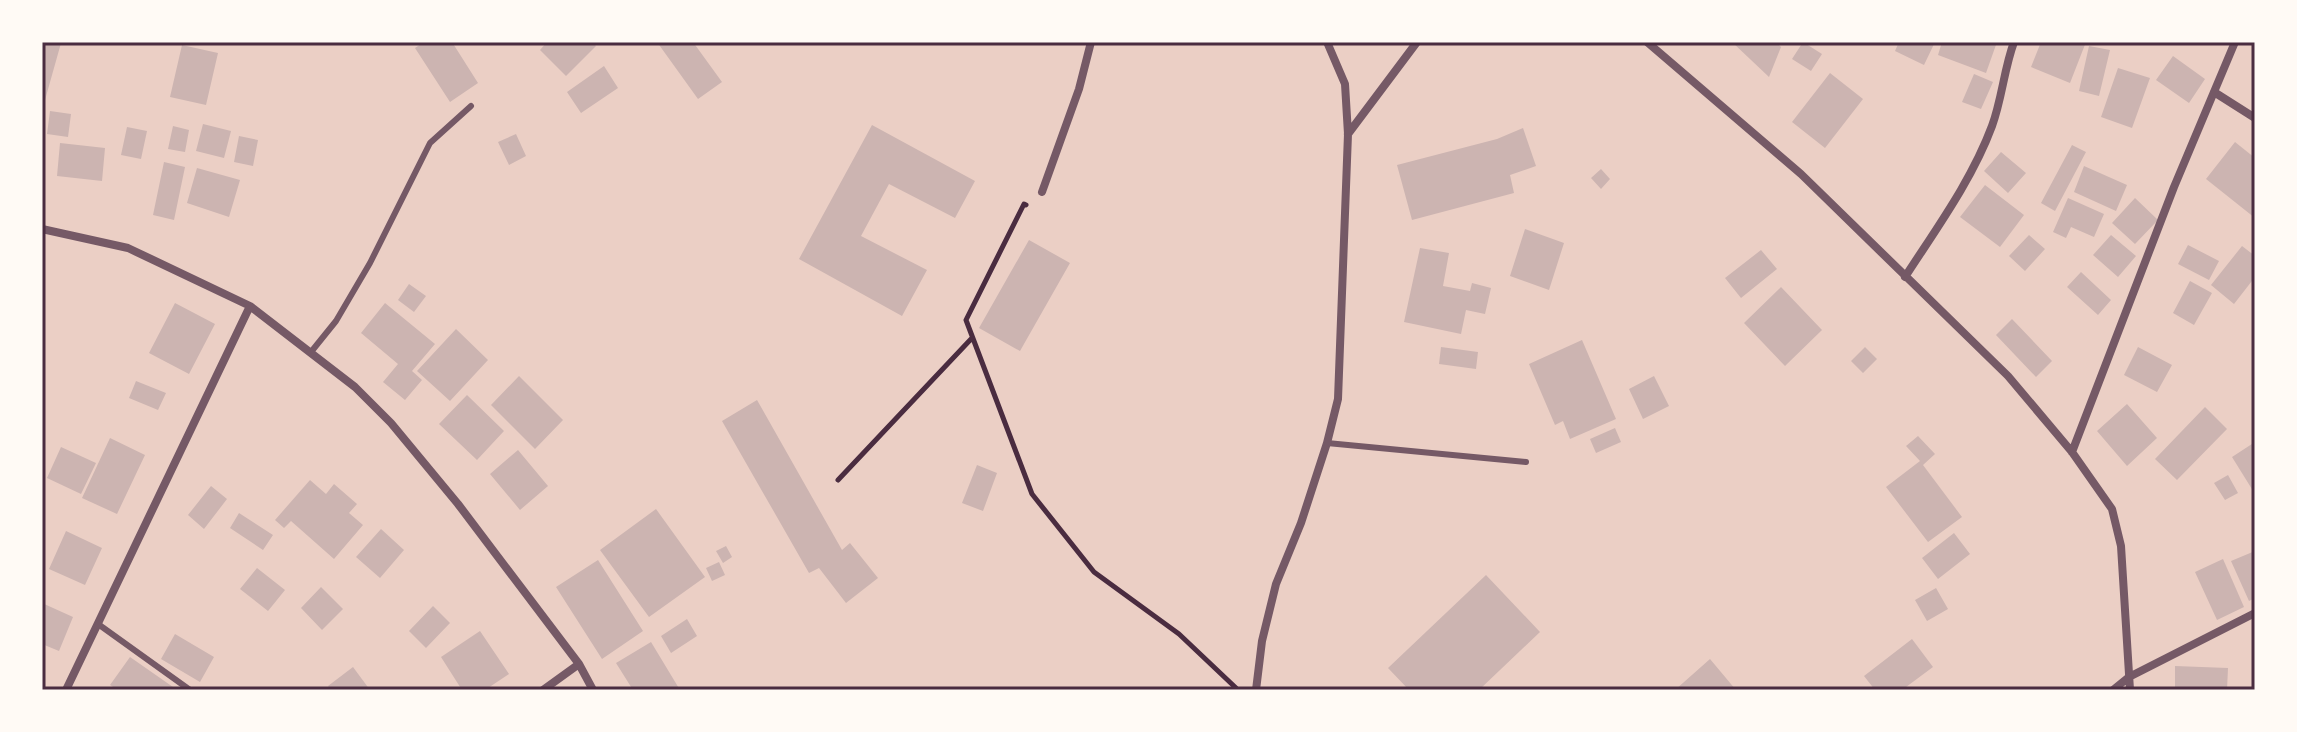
<svg xmlns="http://www.w3.org/2000/svg" width="2297" height="732" font-family="'Sofia Sans Condensed',sans-serif">
  <rect width="100%" height="100%" fill="#f7e1d7"/>
  <path fill="#ebcfc5" d="M42 42H2255V690H42Z"/>
  <path fill="#ccb4b1" d="M42 42 61 43 45 100 42 99Z
    M424 42H452L478 83 450 102 415 48Z
    M547 42H592L596 46 566 76 540 50Z
    M657 42H693L722 82 698 99Z
    M1732 42H1776L1781 47 1769 77Z
    M1803 42 1822 54 1811 71 1792 59Z
    M1899 42H1935L1924 65 1895 51Z
    M1942 42H1997L1986 73 1938 55Z
    M2041 42H2086L2070 83 2031 67Z
    M182 45 218 53 206 105 170 97Z
    M2089 46 2110 50 2099 96 2079 91Z
    M2173 56 2205 79 2189 103 2156 80Z
    M604 66 618 88 581 113 567 92Z
    M2118 68 2150 78 2132 128 2101 117Z
    M1830 73 1863 99 1825 148 1792 122Z
    M1974 74 1993 82 1981 109 1962 102Z
    M50 111 71 114 68 137 47 134Z
    M203 124 231 131 224 158 196 151Z
    M872 125 975 181 955 218 889 184 861 236 927 270 902 316 799 259Z
    M173 126 189 130 185 152 168 149Z
    M127 127 147 131 141 159 121 155Z
    M1523 128 1536 166 1510 175 1514 193 1412 220 1397 165 1497 139Z
    M516 134 526 156 509 165 498 142Z
    M239 136 258 140 253 166 234 162Z
    M2235 142 2255 158V218L2206 179Z
    M60 143 105 148 102 181 57 176Z
    M2072 145 2086 152 2055 211 2041 203Z
    M2001 152 2026 173 2008 193 1984 171Z
    M164 162 185 167 174 220 153 215Z
    M2084 166 2127 185 2116 211 2074 192Z
    M197 168 240 180 229 217 187 203Z
    M1601 169 1610 179 1601 189 1591 178Z
    M1985 185 2024 215 2000 247 1960 217Z
    M2068 198 2104 214 2094 237 2071 227 2066 238 2053 232Z
    M2135 198 2158 220 2135 244 2112 223Z
    M1525 229 1564 243 1549 290 1510 276Z
    M2029 235 2045 249 2025 271 2009 256Z
    M2111 235 2136 256 2118 277 2093 255Z
    M1029 240 1070 263 1020 351 979 328Z
    M2188 245 2219 261 2209 280 2178 264Z
    M2242 246 2255 256V277L2234 304 2211 285Z
    M1420 248 1449 253 1443 286 1470 291 1472 283 1491 288 1485 314 1466 310 1461 334 1404 322Z
    M1761 250 1777 269 1741 298 1725 278Z
    M2081 272 2111 300 2098 315 2067 287Z
    M2190 281 2212 293 2194 325 2173 313Z
    M409 284 426 296 414 312 398 300Z
    M1781 287 1822 330 1785 366 1744 323Z
    M175 303 215 324 189 374 149 353Z
    M385 303 435 344 412 371 422 380 405 400 383 382 398 364 361 333Z
    M2012 319 2052 361 2036 377 1996 335Z
    M456 329 488 360 450 401 417 371Z
    M1582 340 1616 419 1570 439 1563 421 1555 425 1529 364Z
    M1441 347 1478 352 1476 369 1439 364Z
    M1865 347 1877 359 1863 373 1851 361Z
    M2138 347 2172 365 2157 392 2124 375Z
    M519 376 563 420 535 449 491 405Z
    M1654 376 1669 406 1643 419 1629 389Z
    M136 381 166 393 158 410 129 398Z
    M467 395 504 431 477 460 439 424Z
    M757 400 842 550 850 543 878 578 846 603 819 568 809 573 722 421Z
    M2127 404 2157 438 2127 466 2097 431Z
    M2205 407 2227 429 2177 480 2155 459Z
    M1615 428 1621 442 1596 453 1590 439Z
    M1918 436 1935 454 1923 465 1962 517 1928 542 1886 487 1920 461 1906 446Z
    M110 438 145 455 117 514 82 498Z
    M2255 442V494L2232 457Z
    M61 447 96 463 81 494 47 478Z
    M518 450 548 486 520 510 490 474Z
    M977 465 997 473 983 511 962 503Z
    M2228 475 2238 493 2225 500 2214 483Z
    M310 480 326 494 334 484 357 504 349 513 363 525 334 559 291 521 284 528 275 520Z
    M211 486 227 499 204 529 188 515Z
    M656 509 705 577 649 617 600 550Z
    M239 513 273 535 263 550 230 528Z
    M381 529 404 550 380 578 356 557Z
    M66 531 102 548 85 585 49 569Z
    M1954 533 1970 554 1938 579 1922 558Z
    M726 546 732 557 723 563 716 551Z
    M2255 551V598L2249 601 2231 561Z
    M2223 559 2244 607 2217 620 2195 572Z
    M598 560 643 631 602 659 556 587Z
    M719 562 725 575 712 581 706 568Z
    M257 568 285 590 268 611 240 589Z
    M1486 575 1540 632 1479 690H1409L1388 668Z
    M321 587 343 609 322 630 301 608Z
    M1936 588 1948 609 1927 621 1915 600Z
    M42 603 73 617 59 651 42 644Z
    M433 606 450 623 426 648 409 631Z
    M687 619 697 636 671 653 661 636Z
    M480 631 509 674 485 690H462L441 657Z
    M175 634 214 657 200 682 161 659Z
    M1912 639 1933 667 1902 690H1875L1864 676Z
    M651 642 680 690H633L616 663Z
    M130 657 173 687 171 690H118L110 685Z
    M1710 659 1736 690H1675Z
    M2175 666 2228 668 2227 690H2175Z
    M353 667 370 690H331L328 686Z"/>
  <g fill="none" stroke-linecap="round" stroke-linejoin="round">
    <path stroke="#4a2c40" stroke-width="5" d="M1026 205 1024 204 966 320 1032 494 1094 572 1179 634 1236 688
      M838 480 972 338"/>
    <path stroke="#755966" stroke-width="6" d="M311 352 336 321 370 263 430 143 471 106
      M1327 443 1526 462
      M98 624 190 690"/>
    <path stroke="#755966" stroke-width="8" d="M1647 42 1801 174 2008 376 2072 452 2112 509 2121 546 2130 690
      M2214 92 2255 118
      M1348 134 1417 42
      M1042 192 1079 89 1091 42
      M42 229 128 248 250 306 355 387 391 423 458 504 579 664 593 690
      M1905 277C1936 229 1972 180 1992 126 2002 99 2004 69 2014 42
      M2072 452 2174 187 2235 42
      M66 690 250 306
      M543 690 579 664
      M1256 690 1262 641 1276 584 1301 523 1327 443 1338 399 1348 134 1345 84 1327 42
      M2113 690 2129 677 2255 613"/>
  </g>
  <rect width="2297" height="732" fill="none" stroke="#fffaf5" stroke-width="88"/>
  <rect x="44" y="44" width="2209" height="644" fill="none" stroke="#4a2c40" stroke-width="3"/>
</svg>
